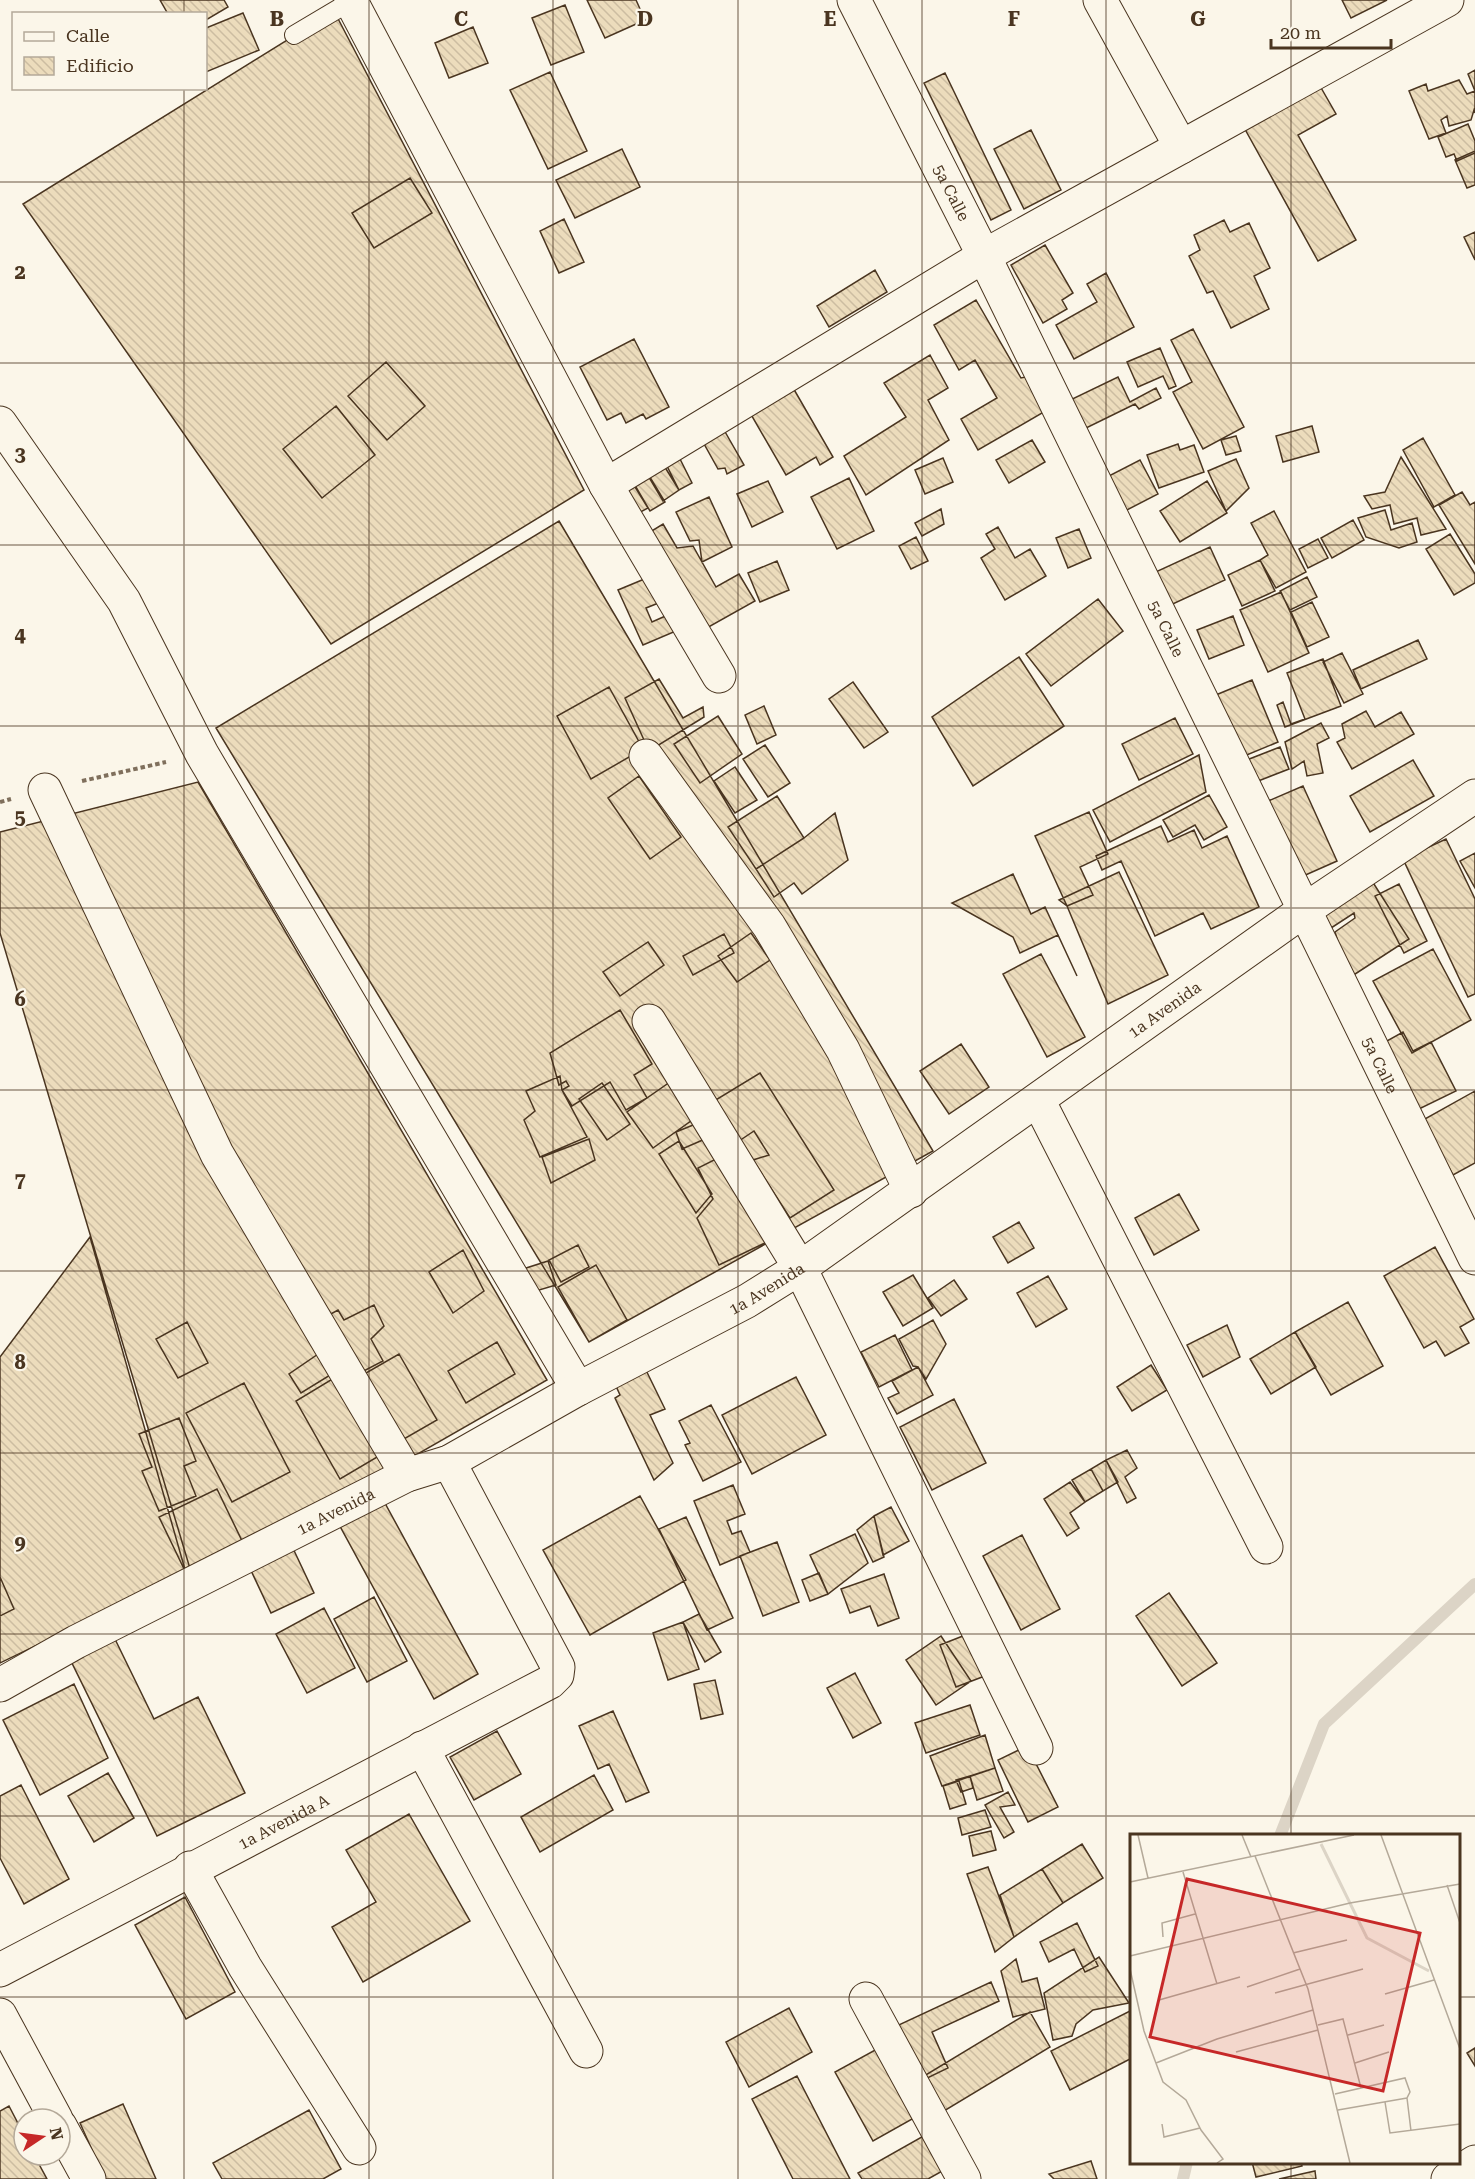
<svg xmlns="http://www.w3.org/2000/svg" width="1475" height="2179" font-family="'Roboto Serif',serif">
  <defs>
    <pattern id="building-back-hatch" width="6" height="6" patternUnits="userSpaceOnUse" patternTransform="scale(1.5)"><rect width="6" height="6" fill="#ecdcbc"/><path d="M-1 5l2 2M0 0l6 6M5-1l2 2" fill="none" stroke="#ccbda1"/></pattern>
  </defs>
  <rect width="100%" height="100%" fill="#fbf6e9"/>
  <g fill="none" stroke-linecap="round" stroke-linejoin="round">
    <path stroke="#dcd4c6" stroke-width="12" d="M1280 1836 1324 1724 1475 1584
      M1183 2179 1187 2162"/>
  </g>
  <path fill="url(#building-back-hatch)" stroke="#4a3520" stroke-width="1.5" d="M160 0H224L228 7 206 20V14H168Z
    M587 0H636L645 20 605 38Z
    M1342 0H1387L1351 18Z
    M565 5 584 52 551 65 532 18Z
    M334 11 584 490 331 644 23 204Z
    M243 13 259 50 206 72V28Z
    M473 27 488 63 449 78 435 43Z
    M1475 70V113L1474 110 1471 120 1449 126 1447 116 1441 120 1446 133 1429 139 1409 91 1426 84 1428 91 1459 80 1467 94 1475 91 1468 74Z
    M550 72 587 151 548 169 510 90Z
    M945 73 1011 210 991 220 924 83Z
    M1316 79 1336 114 1298 135 1356 240 1318 261 1241 122Z
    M1468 124 1475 141V153L1457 161 1454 154 1446 157 1438 137Z
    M1031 130 1061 190 1024 209 994 149Z
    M622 149 640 187 575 218 556 180Z
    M1475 151V185L1467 188 1455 160Z
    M410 178 432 213 374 248 352 213Z
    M564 219 584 262 559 273 540 231Z
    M1224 220 1230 232 1249 223 1270 268 1254 276 1269 309 1231 328 1213 291 1207 293 1189 256 1200 250 1194 235Z
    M1475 232V260L1464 237Z
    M1045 245 1073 293 1062 300 1067 309 1043 323 1011 265Z
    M875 270 887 292 829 327 817 306Z
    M1106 273 1134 327 1074 359 1056 325 1097 302 1087 284Z
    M976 300 1021 378 1030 376 1049 409 978 450 961 419 997 398 975 360 959 370 934 325Z
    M1193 329 1244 427 1203 449 1173 392 1192 382 1171 340Z
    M634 339 669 407 646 419 643 414 626 423 621 413 607 420 580 367Z
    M1160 348 1176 386 1169 389 1163 376 1138 387 1127 362Z
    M930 355 948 388 928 400 949 440 866 495 844 456 906 417 884 383Z
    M386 362 425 406 387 440 348 396Z
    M1118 377 1130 402 1156 388 1161 398 1139 409 1135 404 1080 431 1066 402Z
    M792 386 833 457 820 465 816 457 786 475 749 411Z
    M336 406 375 455 322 498 283 449Z
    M1312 426 1319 452 1283 462 1276 436Z
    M724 430 744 465 727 474 725 468 718 469 703 442Z
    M1236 436 1241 451 1226 455 1221 440Z
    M1423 438 1455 495 1434 507 1403 450Z
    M1032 440 1045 462 1009 483 996 460Z
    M1178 444 1180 450 1194 445 1204 472 1159 488 1147 455Z
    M676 451 692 483 679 490 663 458Z
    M1401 457 1446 529 1421 535 1417 518 1394 524 1390 505 1372 509 1364 496 1385 492Z
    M943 458 953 482 925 494 915 470Z
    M1236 459 1249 488 1226 511 1208 471Z
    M1140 460 1158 494 1119 514 1101 480Z
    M663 464 679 490 663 501 647 474Z
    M648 474 665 502 650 511 633 482Z
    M849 478 874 531 837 549 811 497Z
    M768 481 783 512 752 527 737 494Z
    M1207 481 1227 513 1180 542 1160 511Z
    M632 482 648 508 631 517 616 492Z
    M1462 492 1470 505 1475 502V564L1439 505Z
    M709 497 732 547 702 562 699 540 690 541 676 512Z
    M941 509 944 524 922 536 915 523Z
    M1385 510 1391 530 1412 523 1417 542 1399 548 1366 537 1358 518Z
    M1274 511 1306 572 1276 588 1260 560 1268 555 1251 523Z
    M1353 520 1364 540 1332 558 1321 538Z
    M559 521 933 1151 589 1342 216 728Z
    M663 524 677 548 693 546 716 587 739 574 755 601 705 629 650 532Z
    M998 527 1015 558 1030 549 1046 576 1005 600 981 558 995 549 986 534Z
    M1079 529 1091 558 1068 568 1056 538Z
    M1450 534 1475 574V583L1454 595 1426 549Z
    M916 537 928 561 911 569 899 546Z
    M1318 539 1328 558 1308 568 1299 549Z
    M1210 547 1225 580 1164 608 1149 575Z
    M1260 560 1275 591 1242 606 1228 575Z
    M777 561 789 590 760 602 748 573Z
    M654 575 666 600 646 608 652 622 670 614 683 628 643 645 618 590Z
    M1307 577 1317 597 1290 610 1280 591Z
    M1281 592 1309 653 1268 672 1240 610Z
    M1098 599 1123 631 1051 686 1026 654Z
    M1312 602 1329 637 1307 647 1291 612Z
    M1233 616 1244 645 1209 659 1197 630Z
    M1418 640 1427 659 1361 689 1353 670Z
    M1342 653 1363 694 1344 703 1323 662Z
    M1019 657 1064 726 973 786 932 717Z
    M1323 659 1341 706 1285 727 1277 705 1283 702 1291 724 1305 719 1287 673Z
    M659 679 683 718 703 707 704 717 649 751 625 698Z
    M1252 680 1278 742 1237 759 1211 697Z
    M853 682 888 732 864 748 829 699Z
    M609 687 643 749 591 779 557 716Z
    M764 706 776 735 757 744 745 715Z
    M1366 711 1375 727 1401 712 1414 734 1352 769 1337 742 1345 738 1342 724Z
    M718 716 742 754 700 783 674 744Z
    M1175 718 1193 754 1139 780 1122 744Z
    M1321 723 1329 738 1317 744 1323 773 1307 776 1304 761 1292 769 1285 742Z
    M765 745 790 783 768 797 743 759Z
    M1280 747 1289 769 1248 785 1239 763Z
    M1199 755 1206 792 1110 842 1093 810Z
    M1413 760 1434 796 1370 832 1350 796Z
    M735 767 757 800 735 813 714 781Z
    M639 776 681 837 650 859 608 798Z
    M198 782 547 1380 194 1582 0 933V832Z
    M1303 786 1337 861 1301 877 1266 802Z
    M1209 795 1227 827 1204 840 1195 825 1173 837 1163 820Z
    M777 796 804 838 756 869 728 827Z
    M1089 812 1108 854 1080 867 1093 895 1067 906 1035 836Z
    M835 813 848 860 802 894 794 883 774 897 756 869 804 838Z
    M1161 826 1168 842 1194 830 1202 848 1227 836 1259 907 1211 929 1203 913 1155 936 1121 861 1102 870 1096 856Z
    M1446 839 1475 899V994L1468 997 1403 859Z
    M1475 853V888L1460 861Z
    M1119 872 1168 975 1108 1004 1067 906 1059 900Z
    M1013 874 1031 914 1045 907 1077 976 1058 935 1020 953 1013 937 952 903Z
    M1372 881 1409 939 1349 978 1335 932 1355 918 1354 913 1328 930 1323 913Z
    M1399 884 1427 941 1404 953 1375 896Z
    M751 933 770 960 737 982 718 956Z
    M724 934 734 953 693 975 683 956Z
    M648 942 664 965 620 996 603 972Z
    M1433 949 1471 1020 1412 1053 1373 981Z
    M1041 954 1085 1037 1047 1057 1003 974Z
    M620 1010 652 1064 634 1075 647 1098 626 1110 610 1082 572 1106 562 1090 569 1086 566 1081 559 1085 550 1053Z
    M1403 1032 1413 1051 1431 1042 1456 1091 1419 1109 1385 1042Z
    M961 1044 989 1087 949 1114 920 1071Z
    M760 1073 834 1190 790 1218 753 1160 769 1155 754 1131 739 1141 714 1101Z
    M560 1076 562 1090 587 1137 540 1157 524 1120 535 1111 526 1091Z
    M670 1082 695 1118 653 1148 627 1112Z
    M602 1083 630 1124 607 1140 579 1099Z
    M1475 1091V1163L1453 1175 1423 1120Z
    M698 1123 705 1139 682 1149 676 1132Z
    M589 1139 595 1160 551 1183 542 1157Z
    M679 1141 712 1194 696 1213 659 1154Z
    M726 1154 769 1241 719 1265 697 1218 713 1199 698 1168Z
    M1179 1194 1199 1230 1154 1255 1135 1218Z
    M1019 1222 1034 1248 1008 1263 993 1237Z
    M90 1237 186 1573 0 1663V1357Z
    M578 1245 589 1267 561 1282 549 1260Z
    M1435 1247 1474 1319 1460 1327 1469 1343 1445 1356 1436 1341 1424 1348 1384 1276Z
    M463 1250 484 1291 453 1313 429 1272Z
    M548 1261 556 1285 536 1291 520 1270Z
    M596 1265 627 1320 589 1342 558 1287Z
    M913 1275 933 1308 903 1326 883 1292Z
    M1048 1276 1067 1309 1036 1327 1017 1293Z
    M954 1280 967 1299 941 1316 928 1298Z
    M1348 1302 1383 1366 1331 1395 1295 1332Z
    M374 1305 384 1326 371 1339 383 1361 358 1374 327 1316 338 1310 344 1320Z
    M933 1320 946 1344 926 1379 918 1367 913 1366 899 1339Z
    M187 1322 208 1363 178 1378 156 1339Z
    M1227 1325 1240 1357 1203 1377 1187 1345Z
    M1295 1332 1316 1367 1271 1394 1250 1359Z
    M895 1335 912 1370 879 1387 861 1352Z
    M497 1342 515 1374 466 1403 448 1371Z
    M327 1348 340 1369 301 1393 289 1374Z
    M399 1354 437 1420 397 1443 359 1377Z
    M641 1360 665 1409 650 1415 673 1463 654 1480 615 1398 620 1395 611 1375Z
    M1151 1365 1167 1390 1132 1411 1117 1387Z
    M918 1367 933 1395 897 1414 888 1398 899 1393 892 1381Z
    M339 1375 384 1453 340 1479 296 1401Z
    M796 1377 826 1435 752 1474 722 1415Z
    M244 1383 290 1472 232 1502 186 1413Z
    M954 1399 986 1463 932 1490 900 1427Z
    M711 1405 741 1462 703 1481 685 1445 690 1443 679 1421Z
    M179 1418 196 1461 184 1466 196 1496 159 1511 142 1471 152 1467 139 1434Z
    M1127 1450 1137 1468 1125 1477 1136 1498 1127 1503 1106 1460Z
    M1106 1460 1118 1482 1103 1491 1091 1469Z
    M1091 1469 1103 1491 1085 1502 1072 1480Z
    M1070 1482 1085 1502 1070 1513 1079 1528 1067 1536 1044 1499Z
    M733 1485 745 1514 727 1521 732 1534 741 1531 750 1552 720 1565 694 1501Z
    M217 1489 244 1545 186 1573 159 1517Z
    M380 1494 478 1674 434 1699 336 1519Z
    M640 1496 686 1580 590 1635 543 1550Z
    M891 1507 909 1541 883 1555 874 1516Z
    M874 1516 884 1557 873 1562 857 1530Z
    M686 1517 733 1618 707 1630 659 1529Z
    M855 1534 868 1563 828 1594 810 1555Z
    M1022 1535 1060 1609 1021 1630 983 1556Z
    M290 1542 314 1593 271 1613 247 1562Z
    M777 1542 799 1602 763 1616 740 1556Z
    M819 1573 828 1594 810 1601 802 1580Z
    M884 1574 899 1618 878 1626 870 1606 850 1613 841 1589Z
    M0 1577 14 1609 0 1616Z
    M1169 1593 1217 1663 1182 1686 1136 1616Z
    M374 1597 407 1661 367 1682 334 1619Z
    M324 1608 355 1668 307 1693 276 1634Z
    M699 1614 721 1652 705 1662 683 1622Z
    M683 1622 699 1669 668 1680 653 1633Z
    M973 1632 990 1674 956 1687 940 1645Z
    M112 1633 154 1719 198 1697 245 1793 157 1836 68 1655Z
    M941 1636 971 1681 936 1705 906 1660Z
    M855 1673 881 1723 853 1738 827 1688Z
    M715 1680 723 1714 701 1719 694 1684Z
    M74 1684 108 1758 40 1795 3 1720Z
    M970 1705 980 1735 926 1753 915 1723Z
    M613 1711 649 1792 626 1802 609 1764 598 1769 579 1726Z
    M497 1731 521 1774 474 1800 450 1757Z
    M985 1735 995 1768 942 1786 930 1756Z
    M1027 1746 1058 1807 1028 1822 998 1760Z
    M995 1768 1003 1791 977 1800 970 1776Z
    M108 1773 134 1818 94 1842 68 1796Z
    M594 1775 613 1810 540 1852 521 1817Z
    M970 1776 973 1788 961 1792 956 1780Z
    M959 1781 966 1804 950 1809 943 1786Z
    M21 1785 69 1879 24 1904 0 1858V1796Z
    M1008 1792 1015 1805 1000 1807 1014 1832 1004 1838 985 1805Z
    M985 1810 991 1827 962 1835 958 1818Z
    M409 1814 470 1921 363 1982 332 1927 376 1902 346 1850Z
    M991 1831 996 1850 973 1856 969 1836Z
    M1082 1844 1103 1878 1063 1903 1042 1869Z
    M988 1867 1014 1937 995 1952 967 1874Z
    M1042 1869 1063 1903 1014 1937 1000 1895Z
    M185 1897 235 1992 186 2019 135 1925Z
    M1077 1923 1098 1966 1085 1972 1074 1949 1049 1962 1040 1942Z
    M1099 1957 1129 2003 1093 2010 1076 2024 1072 2036 1053 2040 1044 1993Z
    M1016 1959 1022 1982 1037 1978 1045 2009 1013 2017 1001 1971Z
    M991 1982 999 2001 932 2032 948 2068 915 2084 890 2029Z
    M789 2008 812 2052 749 2087 726 2042Z
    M1132 2010V2058L1070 2090 1051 2051Z
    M1030 2012 1050 2047 944 2111 924 2076Z
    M1475 2048V2066L1467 2053Z
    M877 2049 914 2118 873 2141 835 2072Z
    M797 2076 850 2179H793L752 2099Z
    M123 2104 156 2179H105L80 2123Z
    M9 2106 24 2135V2155H34L47 2179H0V2111Z
    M309 2110 341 2169 323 2179H222L213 2163Z
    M927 2134 946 2169 928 2179H862L858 2173Z
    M1091 2161 1097 2179H1054L1049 2174Z
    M1252 2162H1301L1302 2166 1256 2177Z
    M1315 2171 1316 2179H1279Z"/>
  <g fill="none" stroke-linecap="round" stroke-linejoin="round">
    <defs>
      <path id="lane" d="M294 35 353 0"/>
      <g id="street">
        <path id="s1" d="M854 0 984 256 1475 1258"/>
        <path d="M1100 0 1181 147"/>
        <path d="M351 1 606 485 719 676"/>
        <path d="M0 423 124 601 202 754 578 1389"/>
        <path d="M606 485 984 256 1447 0"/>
        <path d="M646 756 769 926 843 1050 911 1191"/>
        <path d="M45 790 217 1154 407 1475"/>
        <path d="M649 1021 800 1268 1036 1748"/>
        <path d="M1038 1100 1266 1547"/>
        <path id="s2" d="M0 1685 76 1642 407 1475 449 1462 578 1389 747 1301 800 1268 1303 911 1475 796"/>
        <path d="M422 1748 586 2051"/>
        <path d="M190 1868 245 1967 359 2148"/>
        <path id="s3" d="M0 1970 550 1682 557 1675 558 1667 449 1462"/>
        <path d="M866 1999 964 2179"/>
        <path d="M0 2015 56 2119"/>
        <path d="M60 2126 89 2179"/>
        <path d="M1448 2179 1475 2162"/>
      </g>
    </defs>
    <use href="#lane" stroke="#4a3520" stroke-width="20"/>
    <use href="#street" stroke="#4a3520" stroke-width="35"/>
    <path stroke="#7f6f5c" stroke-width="4" stroke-dasharray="4.5 3" stroke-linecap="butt" d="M82 781 166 762
      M0 802 11 799"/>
    <use href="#lane" stroke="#fbf6e9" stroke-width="18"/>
    <use href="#street" stroke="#fbf6e9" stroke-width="33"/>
  </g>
  <path fill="none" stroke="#4a3520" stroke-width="1.5" stroke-opacity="0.55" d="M184 0V14M369 0V2179M553 0V2179M738 0V2179M922 0V2179M1106 0V2179M1291 0V1836M184 88V2179M0 182H1475M0 363H1475M0 545H1475M0 726H1475M0 908H1475M0 1090H1475M0 1271H1475M0 1453H1475M0 1634H1475M0 1816H1475M0 1997H1132M1458 1997H1475M1291 2162V2179"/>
  <g text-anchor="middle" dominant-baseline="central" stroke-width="4.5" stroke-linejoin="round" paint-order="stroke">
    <g font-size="16" fill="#4a3520" stroke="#fbf6e9">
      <text stroke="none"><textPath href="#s1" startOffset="216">5a Calle</textPath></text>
      <text stroke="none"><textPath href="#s1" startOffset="702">5a Calle</textPath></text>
      <text stroke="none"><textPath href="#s2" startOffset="1350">1a Avenida</textPath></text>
      <text stroke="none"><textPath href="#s1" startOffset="1188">5a Calle</textPath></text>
      <text stroke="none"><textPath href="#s2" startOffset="864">1a Avenida</textPath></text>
      <text stroke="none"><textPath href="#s2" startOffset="378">1a Avenida</textPath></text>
      <text stroke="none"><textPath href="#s3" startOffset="320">1a Avenida A</textPath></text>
    </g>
  </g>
  <g transform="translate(1130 1834)">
    <rect width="330" height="330" fill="#fbf6e9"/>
    <path fill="none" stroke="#dcd4c6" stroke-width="3" d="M191 10 237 104 299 137"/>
    <path fill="none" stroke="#b4a999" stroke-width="1.5" d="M8 1 18 44M112 1 121 23M251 1 330 215M125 22 178 155 220 329M53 38 87 150M0 48 224 1M317 51 330 89M33 103 32 89 65 80M163 119 217 106M0 122 220 69 330 50M0 135 14 197 33 248 56 266 71 296 93 325 87 329M117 153 170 135M145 159 233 135M255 160 304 146M29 166 110 143M188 191 213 185 231 254M218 201 254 191M106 218 188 196M26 229 87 205 183 176M225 229 259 218M205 260 275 244 280 258 277 264 281 297M255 268 260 299 330 290M208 276 277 264M32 290 34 303 70 294"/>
    <path fill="#c62828" fill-opacity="0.15" stroke="#c62828" stroke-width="3" d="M57 45 290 99 253 257 20 203Z"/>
    <rect width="330" height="330" fill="none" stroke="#4a3520" stroke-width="3"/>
  </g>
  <g font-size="20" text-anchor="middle" font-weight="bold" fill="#4a3520" stroke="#fbf6e9" stroke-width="4.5" stroke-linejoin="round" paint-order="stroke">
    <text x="277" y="26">B</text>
    <text x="461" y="26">C</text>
    <text x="645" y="26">D</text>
    <text x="830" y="26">E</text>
    <text x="1014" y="26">F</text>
    <text x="1198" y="26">G</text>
    <text x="20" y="279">2</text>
    <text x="20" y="461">3</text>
    <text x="20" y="642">4</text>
    <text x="20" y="824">5</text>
    <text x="20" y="1006">6</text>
    <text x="20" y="1187">7</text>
    <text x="20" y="1369">8</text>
    <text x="20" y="1550">9</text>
  </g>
  <rect x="12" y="12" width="195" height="78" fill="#fbf6e9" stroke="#b4a999" stroke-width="1.5"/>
  <rect x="24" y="32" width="30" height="9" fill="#fbf6e9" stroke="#b4a999" stroke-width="1.5"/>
  <text x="66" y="42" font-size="18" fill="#4a3520">Calle</text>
  <rect x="24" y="57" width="30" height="18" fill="url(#building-back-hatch)" stroke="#b4a999" stroke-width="1.5"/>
  <text x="66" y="72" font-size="18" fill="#4a3520">Edificio</text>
  <g transform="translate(42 2137) rotate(77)"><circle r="28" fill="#fbf6e9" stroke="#b4a999" stroke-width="1.5"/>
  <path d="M0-4.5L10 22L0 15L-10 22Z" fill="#c62828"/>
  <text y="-9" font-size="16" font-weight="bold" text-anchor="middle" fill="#4a3520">N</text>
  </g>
  <path d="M1271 39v9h120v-9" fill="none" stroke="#4a3520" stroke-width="3"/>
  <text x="1280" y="39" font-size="18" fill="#4a3520" stroke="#fbf6e9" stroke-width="4.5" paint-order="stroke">20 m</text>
</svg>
